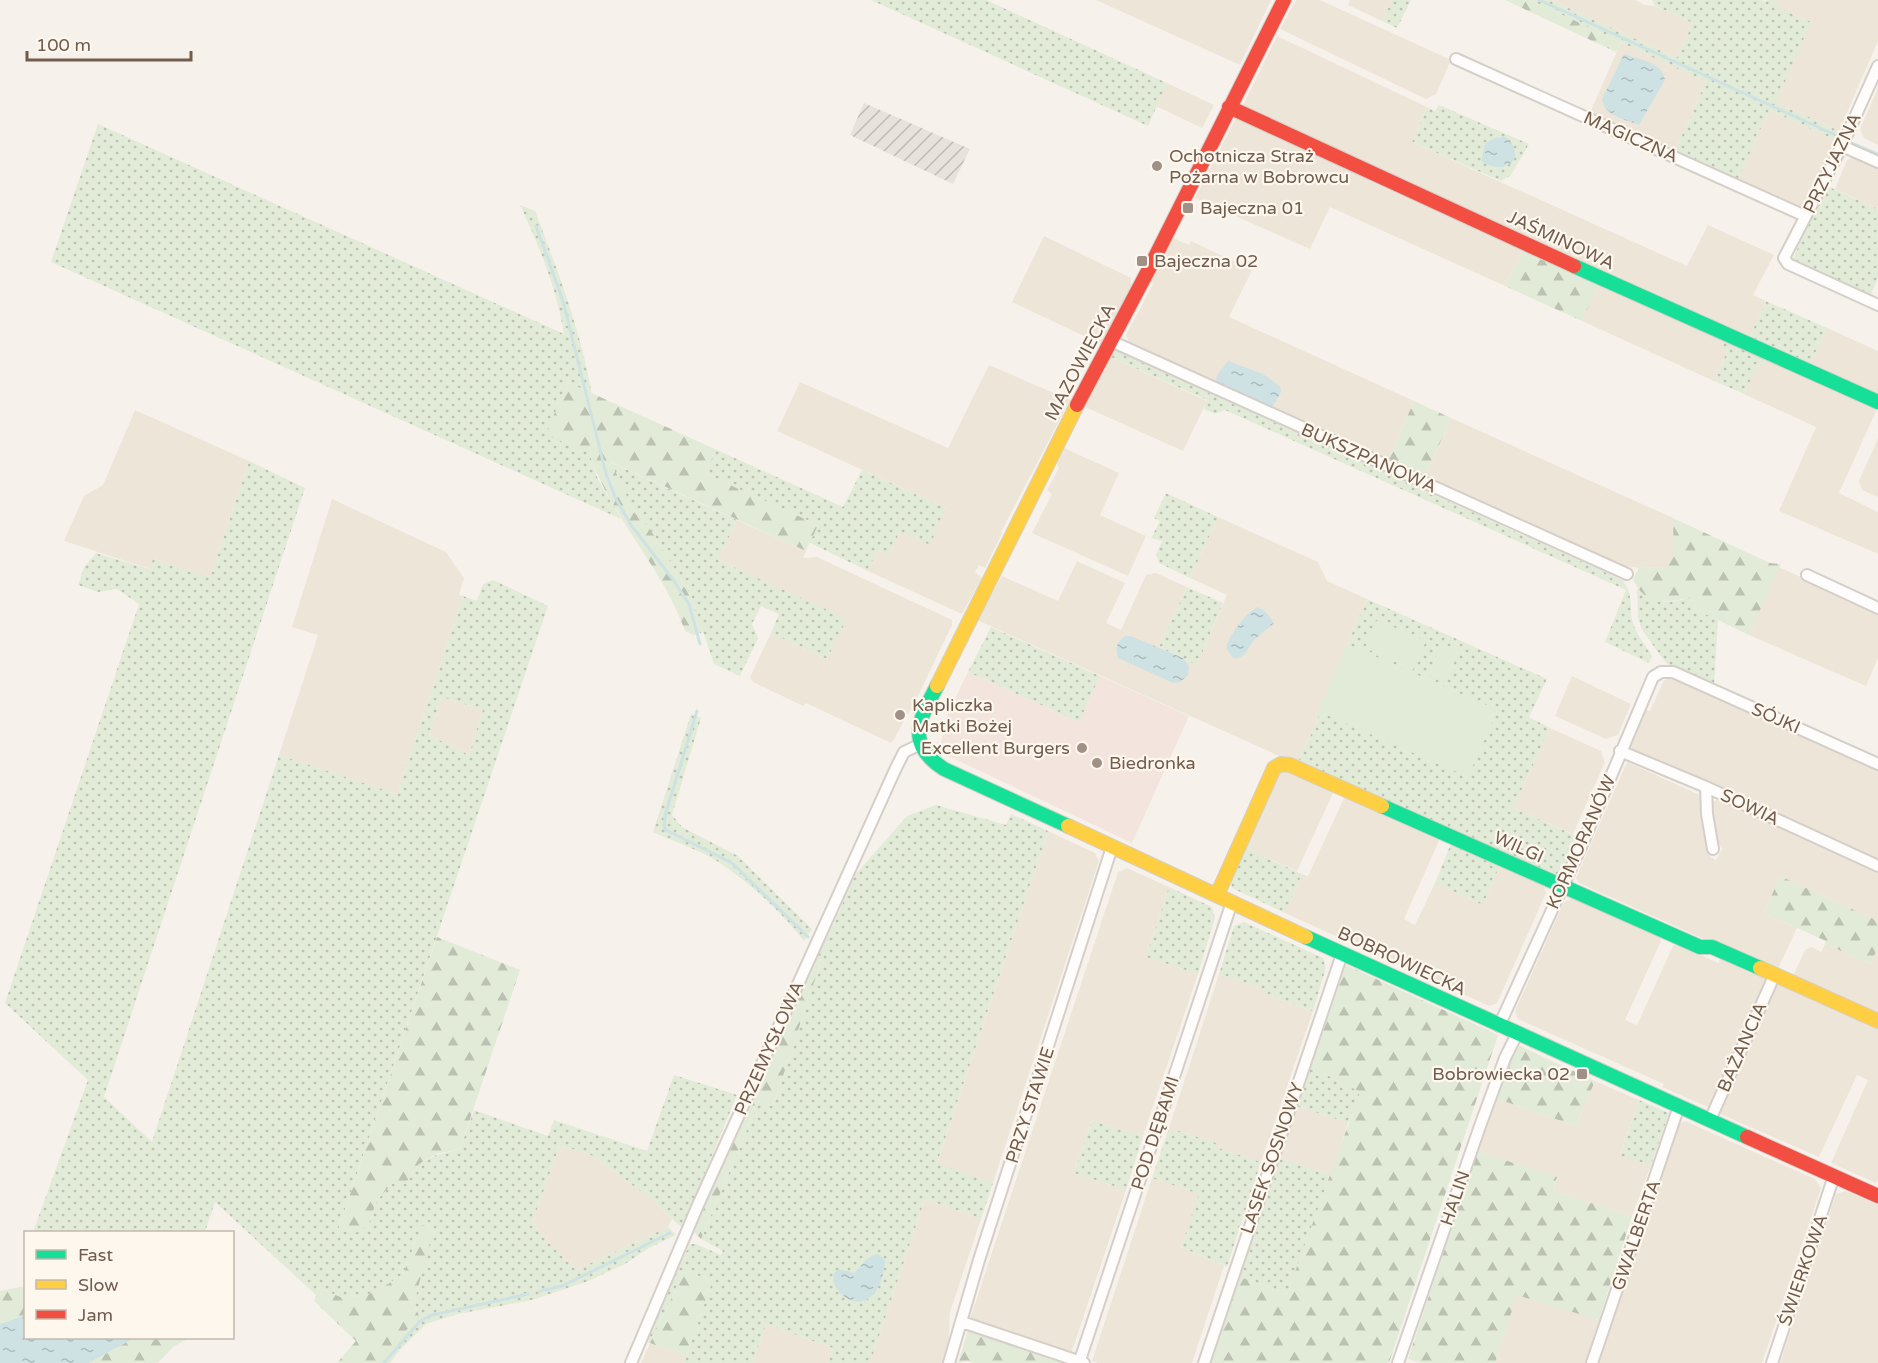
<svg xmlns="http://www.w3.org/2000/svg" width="1878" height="1363" font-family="'Varela Round',sans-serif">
  <defs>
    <pattern id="industrial-furrows" width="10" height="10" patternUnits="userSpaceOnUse" patternTransform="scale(1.5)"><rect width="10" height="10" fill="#e8e2dc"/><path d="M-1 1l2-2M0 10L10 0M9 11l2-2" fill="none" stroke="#c0bab5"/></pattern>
    <pattern id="grass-dots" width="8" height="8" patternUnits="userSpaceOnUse" patternTransform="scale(1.5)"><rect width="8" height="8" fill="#e2ebd7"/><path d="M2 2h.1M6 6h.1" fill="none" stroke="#bcc2b1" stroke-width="1.8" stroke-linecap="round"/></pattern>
    <pattern id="forest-firs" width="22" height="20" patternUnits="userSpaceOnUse" patternTransform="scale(1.5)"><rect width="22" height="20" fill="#e2ebd7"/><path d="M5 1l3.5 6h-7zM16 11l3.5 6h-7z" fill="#bcc2b1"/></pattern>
    <pattern id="water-ripples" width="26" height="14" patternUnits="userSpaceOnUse" patternTransform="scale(1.5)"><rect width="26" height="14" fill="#cee2e4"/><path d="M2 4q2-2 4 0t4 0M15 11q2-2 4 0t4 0" fill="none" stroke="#acbabb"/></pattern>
  </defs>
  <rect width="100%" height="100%" fill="#f6f2eb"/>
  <path fill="#eee5d9" d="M1096 0H1271L1240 65Z
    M1296 0H1320L1451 60 1436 94 1426 99 1280 29Z
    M1350 0H1392L1382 21 1348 5Z
    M1551 0H1635L1645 5 1655 6 1693 23 1677 58Z
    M1778 0H1878V41L1839 131 1775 102 1811 22 1775 6Z
    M1277 36 1427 107 1412 142 1687 266 1708 225 1774 255 1753 295 1766 301 1749 338 1242 107Z
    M1621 42 1706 82 1674 153 1589 115Z
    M1167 83 1214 105 1202 128 1156 106Z
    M1878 88V145L1864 138 1860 129Z
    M1769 110 1835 140 1807 204 1797 208 1737 182Z
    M1238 114 1372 174 1369 181 1523 251 1505 286 1330 207 1310 249 1195 198Z
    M1858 155 1878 164V209L1835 189 1847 160Z
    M1044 236 1131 278V286L1101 344 1012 302Z
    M1173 238 1189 245 1191 241 1252 270 1229 317 1414 401 1387 462 1131 347 1126 335 1153 284 1150 282Z
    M1599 284 1721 339 1726 354 1714 381 1582 321Z
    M1827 328 1878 351V395L1810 364Z
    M1111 357 1207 401 1183 451 1085 407Z
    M1769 361 1877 409 1839 493 1878 512V554L1779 511 1816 427 1744 394 1758 365Z
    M989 365 1070 400 1001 532 1002 534 985 568 979 565 975 572 982 578 962 614 868 571 877 550 889 555 900 531 946 508 777 431 800 382 948 448Z
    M135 410 249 461 210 578 154 559 150 569 64 541 84 496 103 485Z
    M1451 418 1673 518 1675 556 1665 567 1639 568 1618 565 1424 479Z
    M1878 438V497L1862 490 1859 481Z
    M1064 448 1119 473 1100 515 1146 536 1128 576 1032 533 1052 494 1047 490 1059 468 1057 464Z
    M332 499 446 552 464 578 459 595 463 596 397 794 279 755 318 635 292 627Z
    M1218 517 1318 562 1327 581 1367 599 1318 711V720L1297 764 977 620 1002 576 1058 601 1077 561 1125 583 1106 623 1121 630 1146 575 1156 573 1187 587 1159 647 1197 665 1227 595 1190 578Z
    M737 520 806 551 803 558 817 557 952 620V625L917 698 920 700 915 711 910 710 893 741 891 743 806 703 803 706 753 682 750 677 771 633 827 659 846 619 718 560Z
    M1779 567 1878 613V658L1866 686 1749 635Z
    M1572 676 1631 704 1618 735 1606 739 1555 716Z
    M1673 677 1878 770V863L1627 748 1644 709 1650 711 1664 680Z
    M442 697 483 710 469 755 429 735Z
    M1550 728 1601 751 1605 762 1573 834 1513 808Z
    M1627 762 1702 796 1710 857 1716 860 1722 849 1717 842 1710 802 1720 799 1878 871V921L1780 876 1764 913 1797 928 1778 969 1773 970 1579 883 1576 878Z
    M1285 768 1330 789 1333 793 1297 871 1245 848 1280 772Z
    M1348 797 1438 837 1439 841 1404 919 1415 925 1435 883 1483 905 1500 865 1543 884 1546 893 1497 1003 1489 1006 1285 913 1302 874 1308 876 1344 798Z
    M1048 831 1095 853 1099 861 993 1183 937 1164Z
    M1127 868 1169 887 1146 957 1198 974 1143 1136 1092 1120 1074 1173 1126 1190 1071 1354 970 1319 1118 872Z
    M1573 898 1659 936 1661 941 1625 1020 1637 1025 1673 946 1677 944 1718 963 1722 956 1767 977 1710 1108 1662 1087 1664 1084 1518 1019 1515 1011 1564 902Z
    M1825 944 1871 964 1878 946V1017L1797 981 1794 974 1805 950 1812 947 1821 952Z
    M1219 974 1267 990 1266 994 1313 1011 1261 1162 1214 1147 1215 1143 1169 1128Z
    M1777 980 1878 1026V1180L1876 1183 1831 1163 1868 1080 1857 1075 1819 1157 1718 1113Z
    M1595 1081 1639 1100 1620 1155 1651 1165 1632 1216 1553 1191 1557 1178 1477 1151 1495 1098 1576 1126Z
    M1297 1106 1348 1123 1331 1175 1280 1158Z
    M1685 1121 1815 1179 1821 1188 1762 1363H1598L1677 1126Z
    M559 1147 574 1149 591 1155 650 1198 672 1219 668 1227 576 1270 541 1235 533 1221Z
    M1152 1178 1200 1194 1181 1247 1224 1266 1192 1363H1098L1092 1361Z
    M1846 1191 1878 1205V1363H1780L1836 1194Z
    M925 1199 981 1219 950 1312 948 1352 945 1363H870Z
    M1517 1294 1599 1320 1585 1363H1495Z
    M766 1324 833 1348 828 1363H753Z
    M650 1343 686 1356 684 1363H641Z"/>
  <path fill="#f3e5dd" d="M968 672 1079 722 1100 676 1189 716 1132 843 944 754 940 746 948 713Z"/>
  <path fill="url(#industrial-furrows)" d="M864 103 970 149 953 184 850 135Z"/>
  <path fill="url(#grass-dots)" fill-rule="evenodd" d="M871 0H986L1167 83 1148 126Z
    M1392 0H1411L1397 28 1382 21Z
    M1530 0H1551L1677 58 1693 23 1655 6 1652 0H1762L1766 2 1767 0H1778L1776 6 1811 22 1776 102 1839 131 1835 140 1769 110 1737 182 1674 153 1706 82Z
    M1439 105 1529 144 1511 175 1501 181 1412 142 1427 107 1435 111Z
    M98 124 564 334C557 290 539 245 520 205L535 211C558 271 581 331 592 395L567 382 597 477 621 519 51 262Z
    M1827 186 1878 209V278L1870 297 1798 267 1793 259 1812 214Z
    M1766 301 1827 328 1810 364 1749 338Z
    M1721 339 1769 361 1758 365 1744 394 1714 381 1726 354Z
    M1115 350 1622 580C1635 593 1628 610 1634 626 1638 636 1646 646 1652 656L1649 663 1605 642 1626 590 1225 410 1215 414 1204 409 1207 400 1111 357Z
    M715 449 843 507 862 470 946 508 930 545 900 531 889 555 877 550 868 571 808 542 818 525 706 474Z
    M249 461 305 488 104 1097 152 1142 279 755 397 794 463 596 477 601 483 584 493 580 548 606 338 1230 368 1225 377 1200 392 1183 405 1184 419 1164 436 1155 460 1149 474 1110 548 1136 554 1120 647 1151 674 1075 737 1095 682 1228 650 1198 591 1155 574 1149 559 1147 533 1221 541 1235 576 1270 668 1227 676 1235 649 1248 625 1264 586 1282 532 1300 458 1314 426 1324 399 1351 394 1343 419 1316 414 1303 433 1227 422 1226 403 1274 388 1284 367 1295 343 1298 318 1288 316 1295 215 1202 205 1232H33L88 1080 5 1003 139 604 117 589 98 592 78 585 84 567 96 553 149 569 153 559 210 577ZM442 697 483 710 469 755 429 735Z
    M610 462 737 520 718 560 847 619 827 659 771 633 779 614 761 606 752 624 758 638 740 676 714 664 691 596 650 529 634 512Z
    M1166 493 1218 517 1190 578 1159 563 1156 555 1162 541 1151 538 1160 521 1154 518Z
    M1187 587 1223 603 1197 665 1159 647Z
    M1637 588C1658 603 1666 605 1691 597L1697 610 1718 620 1714 687 1672 669 1660 655 1641 628 1638 617Z
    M1367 599 1547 679 1529 717 1550 728 1513 808 1579 837 1559 882 1297 764 1318 720V711Z
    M991 627 1100 676 1079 722 968 672Z
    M691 714 701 718 672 815 682 827 738 856 812 929 804 941C781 912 751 884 720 863 700 850 675 842 653 832Z
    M936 805 1006 825 1011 814 1048 831 937 1163 993 1183 981 1219 925 1199 870 1363H828L833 1348 766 1324 753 1363H684L712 1280 684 1272 650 1343 645 1341 690 1244H696L721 1255 723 1251 701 1239 759 1101 773 1106 832 928 855 875 907 816Z
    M1455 845 1500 865 1483 905 1435 883 1450 846Z
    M1245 848 1302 874 1285 913 1232 888 1230 883Z
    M1169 887 1212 907 1215 918 1198 974 1146 957Z
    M1244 922 1323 958 1326 968 1313 1011 1265 994 1266 990 1219 974 1234 926Z
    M1312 1063 1325 1074 1361 1092 1348 1123 1297 1106Z
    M1639 1100 1669 1113 1651 1165 1620 1156Z
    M1092 1120 1143 1136 1126 1190 1074 1173Z
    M1169 1128 1216 1143 1215 1147 1261 1162 1227 1267 1181 1247 1199 1194 1152 1178Z
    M1280 1158 1331 1175 1287 1294 1240 1277Z"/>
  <path fill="url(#forest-firs)" d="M1505 0H1530L1621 42 1616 52Z
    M1523 251 1599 284 1582 321 1505 286Z
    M567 382 715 449 706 474 818 525 806 551 611 462 634 512 650 529 691 596 704 632 693 635 685 631C662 566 611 518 589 453L546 435Z
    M1414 401 1451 418 1424 479 1387 462Z
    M1673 518 1770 563 1781 564 1749 635 1697 610 1691 597C1667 604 1644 605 1633 579L1639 568 1665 567 1674 556Z
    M1780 876 1878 921V946L1871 964 1825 944 1826 941 1764 913Z
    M827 926 832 928 773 1106 759 1101 701 1239 693 1231Z
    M437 937 520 970 460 1149 436 1154 419 1164 405 1184H392L377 1200 368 1225 354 1234 338 1230Z
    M1346 965 1498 1035 1389 1363H1211L1240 1277 1287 1294 1360 1092 1325 1074 1312 1063Z
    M1520 1046 1595 1081 1576 1126 1495 1098 1510 1058Z
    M1477 1151 1557 1177 1553 1191 1632 1216 1599 1320 1517 1295 1495 1363H1421L1408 1359Z
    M422 1225 434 1227 414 1303 419 1316 395 1343 399 1351 390 1363H337L356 1341 314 1301 318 1288 343 1298 367 1295 388 1284 403 1274Z
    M684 1272 713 1280 686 1356 650 1343Z
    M25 1286V1315L0 1324V1291Z
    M968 1330 1062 1363H974L967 1361 958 1363Z
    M134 1338H189L173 1347 158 1363H89Z"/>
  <path fill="#e2ebd7" d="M1377 620 1426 641 1413 670 1365 648Z
    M1442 643 1459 651 1446 683 1428 675Z
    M1347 644 1498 710 1468 777 1318 711Z"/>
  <path fill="url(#water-ripples)" d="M1624 54C1638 59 1663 62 1665 80L1639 125C1626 120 1603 115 1602 99Z
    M1506 137C1529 161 1504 176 1481 161L1485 144 1495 138Z
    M1228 361 1263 374 1280 386 1281 392 1273 406 1271 407 1215 382 1218 374Z
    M1258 607 1266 612 1274 623C1268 629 1260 634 1254 640 1247 649 1246 659 1233 658L1226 648C1230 634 1245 613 1258 607Z
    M1125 636H1131L1183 658 1189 666 1188 675 1180 682 1173 683 1118 658C1115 648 1117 641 1125 636Z
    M876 1254 881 1256 885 1261C884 1280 873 1311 848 1299 840 1294 836 1289 833 1281L834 1273 839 1269 854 1273 867 1259Z
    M25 1315 26 1338H134L89 1363H0V1324Z"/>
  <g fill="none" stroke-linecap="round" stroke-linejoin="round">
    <path stroke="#cee2e4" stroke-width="3" d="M1539 0 1840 137
      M1851 143 1878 154
      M536 226 563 301 606 474 616 499 631 525 674 581 689 604 700 644
      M697 711 666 812 664 826 666 830 732 863 808 937
      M540 1291 562 1286 670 1233
      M384 1363 420 1321 432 1315 528 1294"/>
    <defs>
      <path id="street" d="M1456 59 1805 216
        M1878 66 1842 146 1784 258 1788 264 1878 305
        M1842 146 1878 162
        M1111 341 1627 574
        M1807 575 1878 608
        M1620 751 1706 787 1878 866
        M1706 787 1707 814 1713 849
        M1499 1026 1584 840 1653 677 1661 672H1673L1878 764
        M1710 1120 1775 974
        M962 1322 1084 1363
        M631 1363 698 1205 895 770 904 752 921 744
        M949 1363 979 1260 1112 847
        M1079 1363 1232 902
        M1204 1363 1342 954
        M1398 1363 1480 1126 1505 1058 1517 1034
        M1592 1363 1679 1106
        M1772 1363 1834 1176"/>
      <path id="fast" d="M1574 266 1878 402
        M937 686C920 719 904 743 944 769L1068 826
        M1382 806 1700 947H1712L1760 968
        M1306 937 1747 1137"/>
      <path id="slow" d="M937 686 1077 405
        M1068 826 1306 937
        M1217 895 1274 768 1281 764 1290 765 1382 806
        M1760 968 1878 1021"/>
      <path id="jam" d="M1229 107 1574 266
        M1077 405 1150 267 1284 0
        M1747 1137 1878 1196"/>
    </defs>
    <use href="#street" stroke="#d5cfc9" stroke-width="14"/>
    <use href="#fast" stroke="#d5cfc9" stroke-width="16"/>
    <use href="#slow" stroke="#d5cfc9" stroke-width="16"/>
    <use href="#jam" stroke="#d5cfc9" stroke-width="16"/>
    <use href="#street" stroke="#fefdfc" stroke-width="10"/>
    <use href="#fast" stroke="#16e098" stroke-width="14"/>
    <use href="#slow" stroke="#ffcf43" stroke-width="14"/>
    <use href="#jam" stroke="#f24e42" stroke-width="14"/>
  </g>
  <g fill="#a09085" stroke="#fdf7ed" stroke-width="2">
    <circle cx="1157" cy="166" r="6"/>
    <rect x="1182" y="202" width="12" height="12" rx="3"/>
    <rect x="1136" y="255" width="12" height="12" rx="3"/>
    <circle cx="900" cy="715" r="6"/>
    <circle cx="1082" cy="748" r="6"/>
    <circle cx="1097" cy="763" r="6"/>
    <rect x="1576" y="1068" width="12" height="12" rx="3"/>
  </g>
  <g text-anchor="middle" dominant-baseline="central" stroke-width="4.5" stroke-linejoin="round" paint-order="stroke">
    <g font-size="18" fill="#715c4e" stroke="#fdf7ed">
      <text transform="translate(1631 137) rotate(24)">MAGICZNA</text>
      <text transform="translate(1832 163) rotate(-64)">PRZYJAZNA</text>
      <text transform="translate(1561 240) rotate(25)">JAŚMINOWA</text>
      <text transform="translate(1080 362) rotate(-62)">MAZOWIECKA</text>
      <text transform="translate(1369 458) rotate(24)">BUKSZPANOWA</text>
      <text transform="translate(1776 718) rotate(24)">SÓJKI</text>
      <text transform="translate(1750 807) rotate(25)">SOWIA</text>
      <text transform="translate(1581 842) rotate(-66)">KORMORANÓW</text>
      <text transform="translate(1519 847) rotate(24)">WILGI</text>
      <text transform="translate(1402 961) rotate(25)">BOBROWIECKA</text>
      <text transform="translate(1742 1047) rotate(-66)">BAŻANCIA</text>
      <text transform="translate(769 1048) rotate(-66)">PRZEMYSŁOWA</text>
      <text transform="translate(1030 1105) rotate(-72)">PRZY STAWIE</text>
      <text transform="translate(1155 1133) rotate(-72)">POD DĘBAMI</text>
      <text transform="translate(1272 1158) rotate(-71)">LASEK SOSNOWY</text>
      <text transform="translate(1455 1198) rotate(-71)">HALIN</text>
      <text transform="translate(1636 1235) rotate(-71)">GWALBERTA</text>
      <text transform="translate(1803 1270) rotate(-71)">ŚWIERKOWA</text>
    </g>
    <g font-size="18" fill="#715c4e" stroke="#fdf7ed" text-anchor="start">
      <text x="1169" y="156">Ochotnicza Straż<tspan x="1169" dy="21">Pożarna w Bobrowcu</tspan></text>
      <text x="1200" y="208">Bajeczna 01</text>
      <text x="1154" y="261">Bajeczna 02</text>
      <text x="912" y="705">Kapliczka<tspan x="912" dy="21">Matki Bożej</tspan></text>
      <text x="1070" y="748" text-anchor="end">Excellent Burgers</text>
      <text x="1109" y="763">Biedronka</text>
      <text x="1570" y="1074" text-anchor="end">Bobrowiecka 02</text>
    </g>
  </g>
  <rect x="24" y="1231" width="210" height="108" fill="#fdf7ed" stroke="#c5b9ad" stroke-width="1.5"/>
  <rect x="36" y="1250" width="30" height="9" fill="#16e098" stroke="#c5b9ad" stroke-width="1.5"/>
  <text x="78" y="1261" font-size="18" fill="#715c4e">Fast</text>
  <rect x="36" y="1280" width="30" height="9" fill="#ffcf43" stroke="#c5b9ad" stroke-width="1.5"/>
  <text x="78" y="1291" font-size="18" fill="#715c4e">Slow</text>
  <rect x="36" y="1310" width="30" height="9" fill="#f24e42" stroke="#c5b9ad" stroke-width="1.5"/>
  <text x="78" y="1321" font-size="18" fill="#715c4e">Jam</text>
  <path d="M27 51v9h164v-9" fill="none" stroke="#715c4e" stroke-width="3"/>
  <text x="36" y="51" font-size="18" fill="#715c4e" stroke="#fdf7ed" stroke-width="4.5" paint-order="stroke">100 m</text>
</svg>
